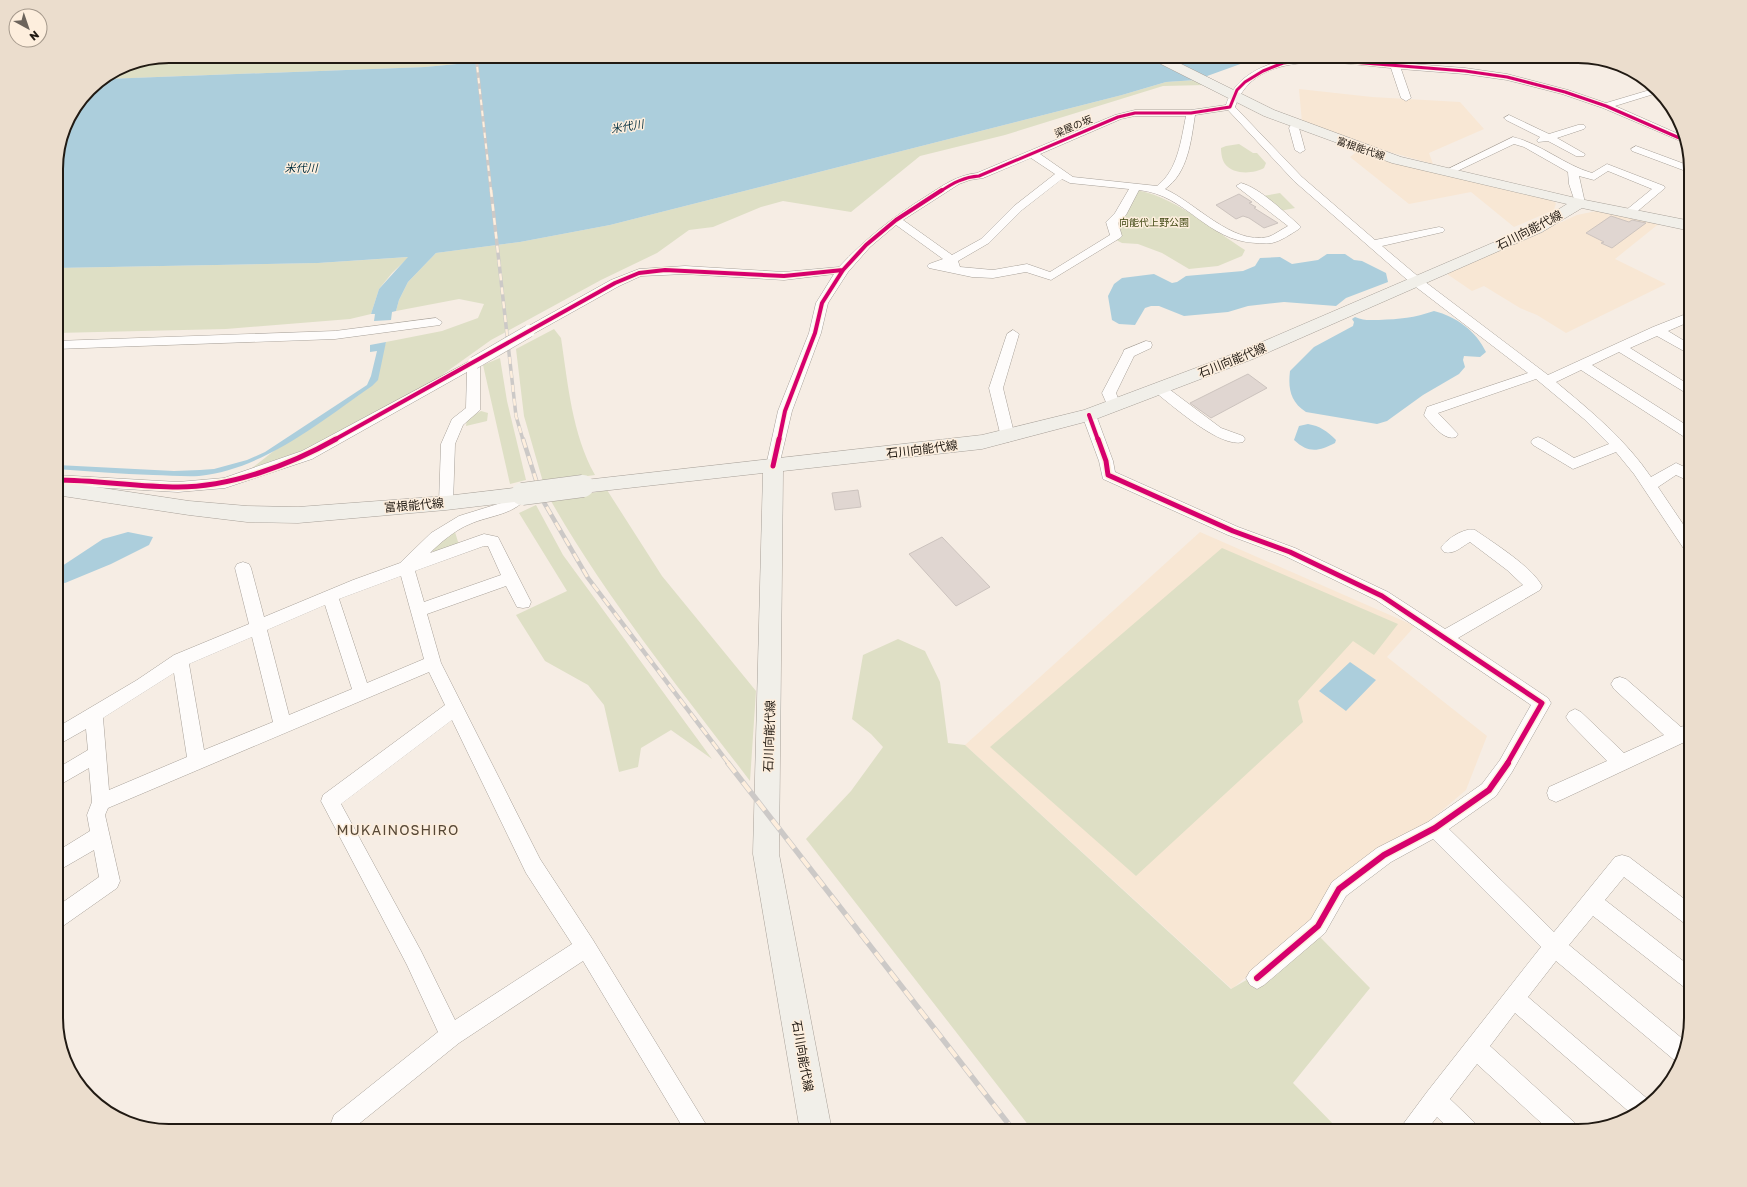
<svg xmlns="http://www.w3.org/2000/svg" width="1747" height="1187" font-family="'Golos Text','Noto Sans JP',sans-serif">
  <rect width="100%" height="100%" fill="#f6ede4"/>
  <path fill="#f8e7d4" d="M1299 89 1372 97 1460 102 1484 129 1429 153 1433 164 1382 150 1302 122Z
    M1359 150 1544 197 1556 203 1554 210 1514 227 1471 192 1409 204 1350 157Z
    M1601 210 1661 222 1615 259 1666 284 1566 333 1537 315 1520 308 1484 286 1472 291 1447 274 1577 215Z
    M1200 532 1415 626 1387 657 1487 736 1466 790 1232 989 965 745Z"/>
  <path fill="#dedfc5" d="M169 56H542L425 67 105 79 126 65Z
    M1196 80 1206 85 1163 86 1005 135 920 156 851 212 783 201 761 207 713 227 689 230 657 253 601 280 491 340 428 385 306 451 252 468 275 450 359 395 375 377 386 342 442 331 478 318 484 304 459 299 396 311 399 300 408 282 436 253 520 242 610 225 1122 95 1166 82Z
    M1239 144 1253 153H1257L1266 163 1264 168C1254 174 1233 175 1225 164 1222 160 1221 153 1221 148L1226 146Z
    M1134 190C1169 193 1215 231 1245 250L1242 256 1218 266 1189 269 1162 253 1138 244 1122 243 1114 239 1116 223Z
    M1280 193 1295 208 1280 211 1263 196Z
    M409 257 392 273 379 289 371 314 350 319 226 329 56 333V268L318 263Z
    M554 329 561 338C568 384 572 434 595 475L543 482 524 416 516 349Z
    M500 358 507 401 526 480 510 484 483 365Z
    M481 411 488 413 487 421 466 426 467 419Z
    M607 490 662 576 756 691 750 781C681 690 608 601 551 501Z
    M536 505 563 555 712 759 671 730 641 748 638 767 619 772 604 705 588 685 545 661 516 615 567 591 519 513Z
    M455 532 459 545 437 553 430 550Z
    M1222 548 1398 624 1374 655 1353 641 1298 701 1303 722 1136 876 990 747Z
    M898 639 925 651 940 682 948 743 965 745 1231 989 1320 937 1370 988 1293 1083 1340 1131H1033L806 839 851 791 883 747 871 734 852 719 863 655Z"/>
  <path fill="#accedc" d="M542 56H1272L1246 62 1196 80 1166 82 1122 95 610 225 520 242 436 253 408 282 399 300 396 311 392 312 391 320 374 321 375 314H371L379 289 408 257 318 263 56 268V162L65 126 89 89 105 79 425 67Z
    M1327 254H1345L1354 260 1362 261 1386 273 1388 282 1346 298 1336 306 1284 302 1248 306 1228 312 1184 316 1159 306H1151L1145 308 1135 325 1119 324 1112 320 1108 296 1114 284 1122 278 1154 274 1172 283 1177 282 1186 276 1243 271 1255 266 1260 258 1280 257 1292 264 1318 260Z
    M1434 311C1457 317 1476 331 1486 352L1480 357 1464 356 1463 360 1465 367 1459 374 1423 395 1387 421 1377 424 1306 412C1290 402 1288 388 1290 371L1314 347 1353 326 1354 322 1352 319 1355 317C1364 321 1369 320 1379 320 1400 319 1414 318 1434 311Z
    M386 342 378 380 372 386C320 422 264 469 199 476 184 477 168 475 153 475 121 474 89 471 56 469L57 465 174 471 200 470 214 469 247 460 265 452 367 385 371 376 377 351 370 352V345Z
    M1308 424C1320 426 1327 431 1336 440L1335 443C1318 452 1308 453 1294 440L1299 426Z
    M128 532 153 537 149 545 111 564 65 583 56 581V570L103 539Z
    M1350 662 1376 680 1346 711 1319 691Z"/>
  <path fill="#e0d6d1" stroke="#ccc3be" d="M1239 194 1252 202 1249 203 1256 207 1254 208 1278 223 1264 228 1249 218 1243 216 1236 219 1216 205Z
    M1611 216 1629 222 1632 220 1646 223 1612 248 1601 243 1604 242 1586 233Z
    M1248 374 1267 388 1211 418 1190 403Z
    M858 490 861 507 835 510 832 493Z
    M942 537 990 587 956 606 909 554Z"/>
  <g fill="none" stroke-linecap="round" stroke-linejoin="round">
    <defs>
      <path id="minor" d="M1314 56 1389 62 1387 56H1395L1399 63 1465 68 1507 74 1568 90 1606 103 1653 89 1657 93 1615 106 1683 136 1685 143 1603 108 1562 94 1507 80 1465 74 1401 69 1411 98 1406 101 1401 98 1391 68C1343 64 1255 46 1235 107L1302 177 1375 240 1439 227 1443 228 1445 230 1443 232 1382 246 1420 278 1548 375 1653 327 1691 312V321L1668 331 1691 345V355L1657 336 1630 348 1691 386V396L1619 352 1592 365 1691 428V440L1686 438 1581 370 1556 382C1591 411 1626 440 1651 477L1676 463 1691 470V482L1676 475 1658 487 1691 536V554L1686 552 1634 474 1616 452 1573 469 1533 445 1531 442 1533 439 1538 437 1543 439 1574 458 1609 444 1584 419 1536 379 1438 413 1458 434 1456 437C1444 441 1434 426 1426 418L1424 415 1427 407 1528 373 1412 284 1341 222 1294 181 1228 110 1195 115C1191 141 1188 173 1165 189 1196 203 1232 245 1268 237 1274 235 1282 229 1288 226L1236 186 1241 183C1260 188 1284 212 1299 225L1301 227 1299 229C1291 234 1281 241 1272 243 1267 244 1261 243 1256 243 1206 241 1187 195 1139 190L1126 215 1118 223 1122 236 1120 238 1051 280 1026 272 993 278 972 277 929 268 927 266 929 264 943 259 896 225 870 247 848 272 828 303 821 333 792 411 778 470 773 471 768 470 766 466 778 411 809 333 816 303 834 274 784 280 685 274 641 276 619 286 533 334 529 335 523 331 525 328 611 280 639 269 685 266 784 272 839 267C865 239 893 217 925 197 942 186 957 175 977 173L1115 115 1135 110H1191L1226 105C1237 69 1280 58 1314 56ZM1135 116H1186C1181 140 1178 170 1157 186L1073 177 1040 154 1121 119ZM1031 158 1055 174 1014 206 981 239 952 255 903 220 959 184 970 180 983 178ZM1062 179 1070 183 1129 189 1115 213 1106 222 1110 235 1050 272 1027 264 993 270 960 267 958 261 989 243 1022 210Z
        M1509 115 1549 134 1578 125H1584L1586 127 1584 129 1557 138 1585 154 1584 156H1576L1548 141 1538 142 1537 140 1540 137 1506 120 1504 118Z
        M1296 121 1301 124 1299 128 1305 150 1300 153 1295 150 1289 128 1293 122Z
        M1513 137C1542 144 1564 165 1592 173L1607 164 1664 186 1665 188 1633 215H1625L1623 213 1625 211 1652 189 1608 171 1594 180 1579 176 1585 203 1580 206 1576 205 1569 184 1568 172 1524 147 1514 144 1451 174 1447 175 1442 172Z
        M1636 146 1690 166 1691 173 1632 151 1631 149Z
        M436 318 442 322 440 325 335 339 56 349V341L335 331Z
        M1013 330 1019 334 1003 388 1015 437 1013 440 1008 442 1003 440 1001 437 989 388 1007 334Z
        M1146 341 1151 342 1152 345 1151 348 1134 356 1116 393 1121 406 1119 409H1109L1102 393 1123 353 1124 350Z
        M474 359 479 360 480 363V410L463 425 455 444 453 503 451 507 446 508 441 507 439 503 441 444 452 419 466 408 467 372 312 459 225 488 178 492 56 485V475L178 482 224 478 302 451Z
        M1160 385 1165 386 1221 428 1243 436 1245 439 1243 442C1221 449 1173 406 1155 392L1153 389 1155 386Z
        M1089 410 1094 412 1096 415 1113 461 1115 472 1238 527 1295 548 1388 592 1445 629 1523 585 1507 570 1470 542C1461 547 1454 555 1444 552L1441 548C1446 539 1465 527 1475 530 1494 543 1532 567 1542 586L1540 590 1458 638 1548 698 1551 703 1512 772 1496 796 1449 829 1554 932 1615 857 1622 855 1629 857 1691 904V926L1684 923 1624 877 1605 900 1691 967V991L1684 987 1593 916 1569 945 1684 1040 1678 1061 1673 1059 1556 961 1528 997 1650 1101 1634 1116 1515 1013 1490 1046 1575 1123 1578 1131H1550L1477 1064 1450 1099 1475 1123 1479 1131H1451L1437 1117 1426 1131H1400L1404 1123 1427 1092 1541 947 1433 839 1391 862 1346 896 1325 933 1264 985 1257 989 1250 985 1246 978 1250 971 1311 919 1332 882 1377 848 1428 822 1482 784 1500 760 1531 705 1376 600 1285 556 1228 535 1103 479 1099 461 1082 415 1084 412Z
        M522 489 527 490 529 494C517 515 490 515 470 524 455 530 441 542 430 553L484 534 498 537 531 602 529 607 523 608 517 607 506 586 427 614 441 663 540 859 593 940 710 1131H685L583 961 459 1043 350 1131H334L331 1123 334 1115 438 1032 407 965 321 801 323 795 445 705 429 672 108 808 105 815 120 881 117 888 63 926 56 929V907L99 877 94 850 56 872V852L90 831 87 815 92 802 89 768 56 787V769L88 750 86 729 56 746V728L137 680 174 655 249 624 235 568 237 564 243 562 249 564 251 568 264 617 353 580 400 563 431 533 459 516 501 503 517 490ZM484 546H488L501 575 424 602 415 571ZM401 576 424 659 367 683 339 599ZM325 605 352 689 289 715 267 630ZM252 637 273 722 204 750 189 664ZM174 673 187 757 109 790 103 718ZM452 720 526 873 572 944 455 1020 421 951 341 804Z
        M1620 677 1626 679 1681 727 1691 723V739L1563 799 1556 802 1549 799 1547 793 1549 787 1607 761 1569 722 1566 717 1569 712 1575 709 1581 712 1624 753 1664 735 1614 689 1611 684 1614 679Z"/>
      <path id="secondary" d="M1149 56H1165L1274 110 1401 157 1580 199 1691 221V231L1582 208 1542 232 1253 359 1096 419 982 449 783 471 779 854 832 1131H800L753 854 763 473 583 493 576 491 573 486 576 481 982 435 1084 410 1241 351 1532 226 1567 204 1392 163 1264 116 1151 59Z
        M56 481 189 501 247 506 298 507 446 496 522 487 529 489 532 494 529 499 522 501 446 510 298 523 247 522 189 515 56 495Z"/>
    </defs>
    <use href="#minor" stroke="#a8a199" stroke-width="1"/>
    <use href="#secondary" stroke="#a8a199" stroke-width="1"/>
    <use href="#minor" fill="#fefcfb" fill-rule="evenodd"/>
    <use href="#secondary" fill="#f1efe9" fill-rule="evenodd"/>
    <defs>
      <path id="rail-far3" d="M476 56 491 191"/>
      <path id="rail-far2" d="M491 190 516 416 523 440"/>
      <path id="rail-far1" d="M523 439 542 499 588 578 729 764"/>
      <path id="rail" d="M728 763 1014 1131"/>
    </defs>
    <use href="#rail-far3" stroke="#ccc9c7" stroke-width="3"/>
    <use href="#rail-far2" stroke="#ccc9c7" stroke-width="3.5"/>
    <use href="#rail-far1" stroke="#ccc9c7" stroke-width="4.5"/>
    <use href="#rail" stroke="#ccc9c7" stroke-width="5.5"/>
    <use href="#rail-far3" stroke="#fdeedd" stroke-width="2" stroke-dasharray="5.5" stroke-linecap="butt"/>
    <use href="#rail-far2" stroke="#fdeedd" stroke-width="2.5" stroke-dasharray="7" stroke-linecap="butt"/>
    <use href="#rail-far1" stroke="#fdeedd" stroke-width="3" stroke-dasharray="9" stroke-linecap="butt"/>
    <use href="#rail" stroke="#fdeedd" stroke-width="4" stroke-dasharray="12" stroke-linecap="butt"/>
    <defs>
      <path id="minor-bridge" d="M474 363 529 331"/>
      <path id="secondary-bridge" d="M522 494 583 486"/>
    </defs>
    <use href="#minor-bridge" stroke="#a8a199" stroke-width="13" stroke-linecap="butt"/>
    <use href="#secondary-bridge" stroke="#a8a199" stroke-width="23" stroke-linecap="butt"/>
    <use href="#minor-bridge" stroke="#fefcfb" stroke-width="12"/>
    <use href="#secondary-bridge" stroke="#f1efe9" stroke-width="22"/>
    <defs>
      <path id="cycleway-far3" d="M941 191C953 183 964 177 979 176L1118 117 1135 113H1191L1230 107 1237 90 1245 82 1263 71 1283 63 1314 59 1465 71 1507 77 1565 92 1606 106 1684 140"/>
      <path id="cycleway-far2" d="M1089 415 1098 440
        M334 440 615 283 639 273 665 270 784 276 843 270
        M779 440 785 411 815 333 822 303 843 270 866 245 896 220 942 190"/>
      <path id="cycleway-far1" d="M1098 439 1106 461 1108 475 1233 531 1290 552 1382 596 1542 703 1507 764
        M773 466 779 439
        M56 480C97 480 137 487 178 487 231 487 290 465 336 439"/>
      <path id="cycleway" d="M1257 978 1318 926 1339 889 1384 855 1435 828 1489 790 1508 763"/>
    </defs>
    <use href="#cycleway-far3" stroke="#fdeedd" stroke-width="4.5"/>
    <use href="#cycleway-far2" stroke="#fdeedd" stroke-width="6"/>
    <use href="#cycleway-far1" stroke="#fdeedd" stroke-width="8"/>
    <use href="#cycleway" stroke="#fdeedd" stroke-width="9"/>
    <use href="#cycleway-far3" stroke="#d6006c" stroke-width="3"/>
    <use href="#cycleway-far2" stroke="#d6006c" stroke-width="4"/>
    <use href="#cycleway-far1" stroke="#d6006c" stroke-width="5"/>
    <use href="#cycleway" stroke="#d6006c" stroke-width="6"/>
  </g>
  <g text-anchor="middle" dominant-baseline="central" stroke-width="3" stroke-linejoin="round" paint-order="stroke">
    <g font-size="10" fill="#211a13" stroke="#fdeedd">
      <text transform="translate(1073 126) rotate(-23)">梁屋の坂</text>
      <text transform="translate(1361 148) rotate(19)">富根能代線</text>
    </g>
    <g font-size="10" fill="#3e4610" stroke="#fdeedd">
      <text x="1154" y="222">向能代上野公園</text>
    </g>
    <g font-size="11" font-style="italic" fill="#002e3f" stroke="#fdeedd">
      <text transform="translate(627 126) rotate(-9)">米代川</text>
      <text x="301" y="167">米代川</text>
    </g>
    <g font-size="12" fill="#211a13" stroke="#fdeedd">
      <text transform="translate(1529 230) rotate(-27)">石川向能代線</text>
      <text transform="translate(1232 360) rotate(-22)">石川向能代線</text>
      <text transform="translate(922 449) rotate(-7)">石川向能代線</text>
      <text transform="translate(414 505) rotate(-5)">富根能代線</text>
      <text transform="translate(769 736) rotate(-88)">石川向能代線</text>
      <text transform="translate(803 1056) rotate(80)">石川向能代線</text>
    </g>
    <g font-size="14" letter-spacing="1" fill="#574836" stroke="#fdeedd">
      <text x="398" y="829">MUKAINOSHIRO</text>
    </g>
  </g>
  <path d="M0 0H1747V1187H0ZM169 63H1578A106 106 0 0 1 1684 169V1018A106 106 0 0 1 1578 1124H169A106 106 0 0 1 63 1018V169A106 106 0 0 1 169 63Z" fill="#ebddcd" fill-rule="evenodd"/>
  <path fill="none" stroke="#211a13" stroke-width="2" d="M169 63H1578A106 106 0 0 1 1684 169V1018A106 106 0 0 1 1578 1124H169A106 106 0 0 1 63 1018V169A106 106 0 0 1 169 63Z"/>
  <g transform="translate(28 28) rotate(140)"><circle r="19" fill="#fdeedd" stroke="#a5998c"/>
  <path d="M0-3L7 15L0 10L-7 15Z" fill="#6c645c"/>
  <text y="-6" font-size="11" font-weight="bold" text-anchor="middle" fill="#211a13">N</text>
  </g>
</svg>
